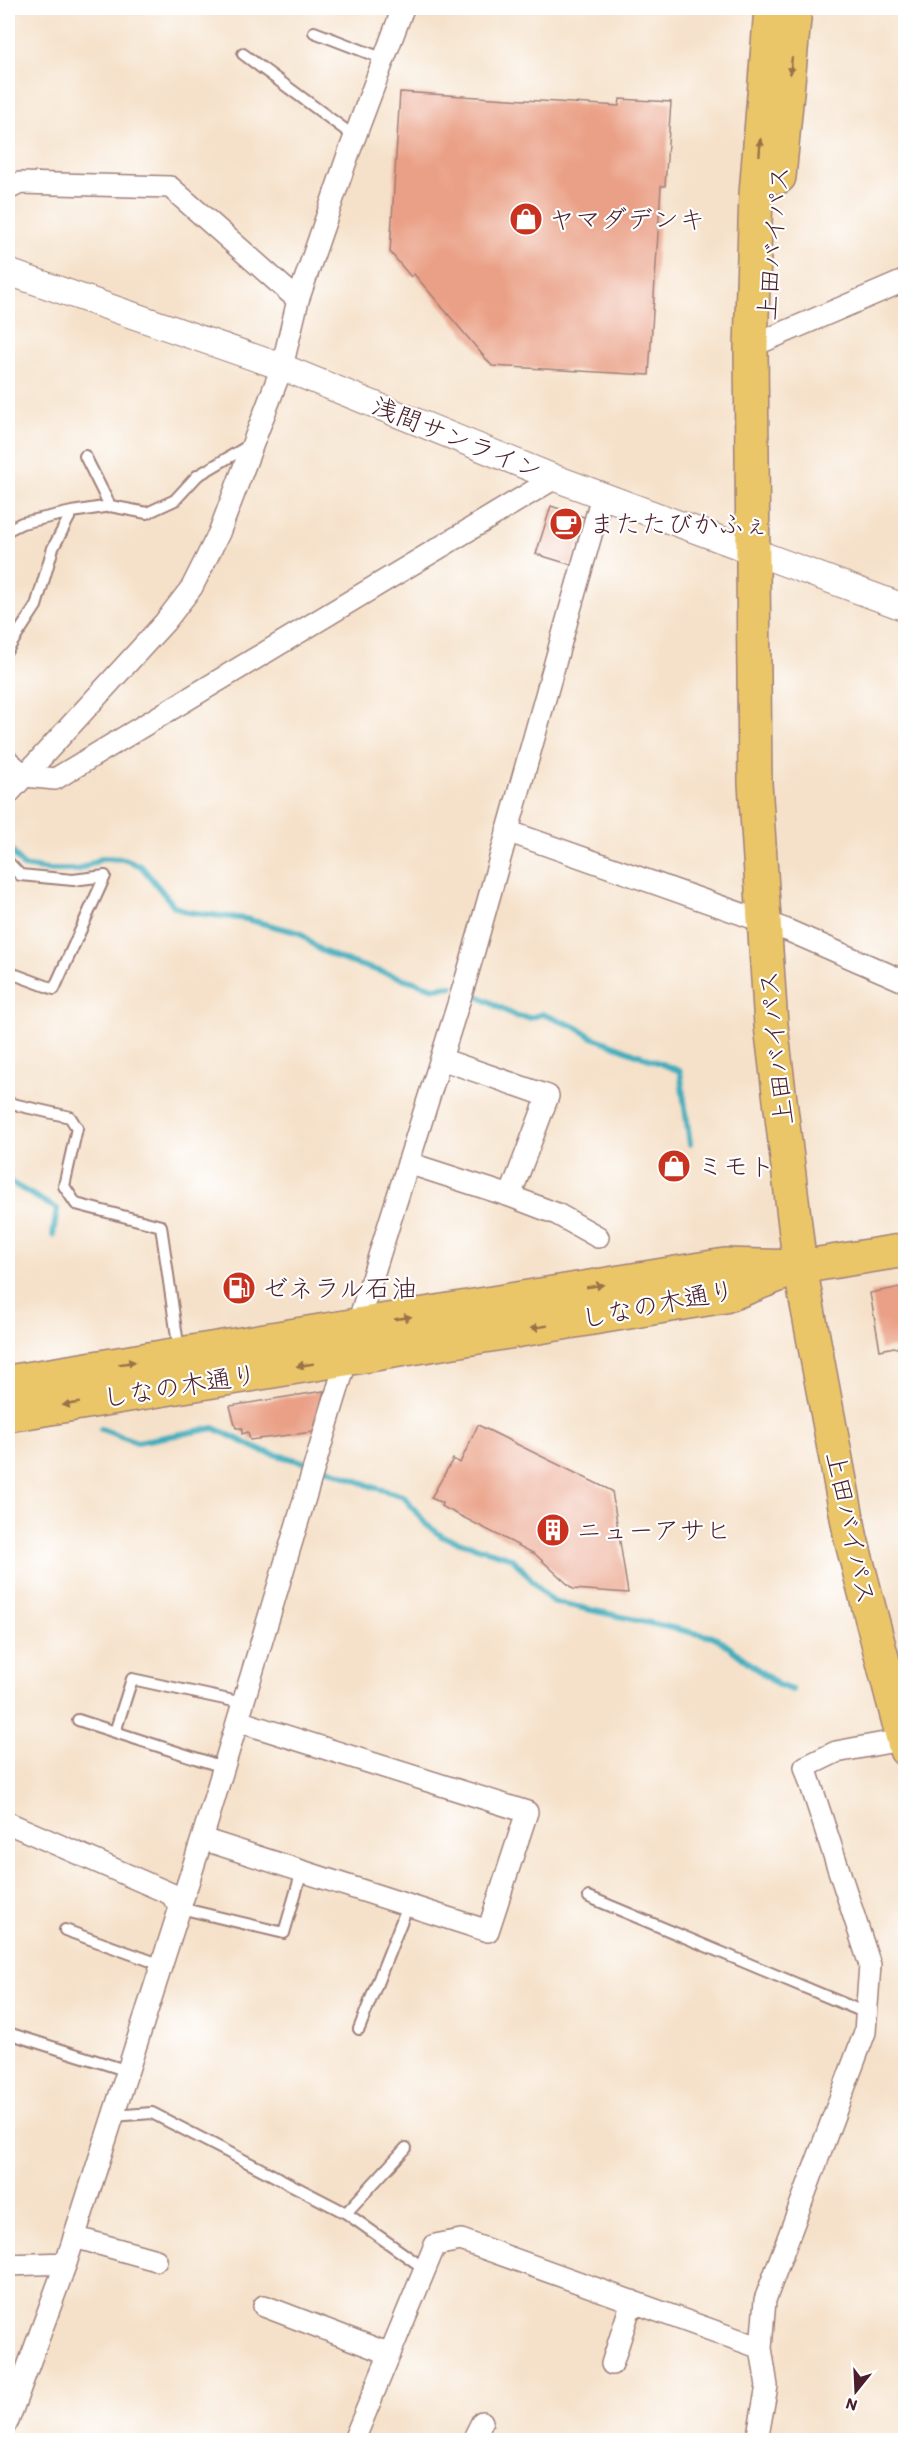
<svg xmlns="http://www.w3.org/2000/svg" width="913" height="2448" font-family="Itim,'Klee One',sans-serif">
  <rect width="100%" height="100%" fill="#fff"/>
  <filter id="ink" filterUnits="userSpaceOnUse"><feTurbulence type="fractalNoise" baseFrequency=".0167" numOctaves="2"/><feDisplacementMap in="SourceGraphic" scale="12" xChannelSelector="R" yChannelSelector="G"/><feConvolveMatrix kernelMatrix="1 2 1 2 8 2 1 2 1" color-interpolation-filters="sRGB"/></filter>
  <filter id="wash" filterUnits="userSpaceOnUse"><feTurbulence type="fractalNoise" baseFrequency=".008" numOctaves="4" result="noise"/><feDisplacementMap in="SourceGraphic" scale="24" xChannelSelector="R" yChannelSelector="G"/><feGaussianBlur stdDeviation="1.35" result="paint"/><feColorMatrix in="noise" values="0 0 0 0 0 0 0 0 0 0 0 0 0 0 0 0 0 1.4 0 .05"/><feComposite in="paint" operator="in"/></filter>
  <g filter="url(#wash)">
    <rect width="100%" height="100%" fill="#f5e1c9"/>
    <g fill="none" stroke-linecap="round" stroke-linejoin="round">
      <path stroke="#3eacbc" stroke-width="6" d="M8 846 23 866 48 870H78L103 858 123 859 141 866 174 906 187 912 246 919 300 933 320 950 343 960 434 988 452 986
        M472 993 516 1016 530 1018 542 1014 576 1027 592 1037 680 1071 690 1144
        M8 1181 57 1209 53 1235
        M101 1429 137 1442 214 1428 262 1451 311 1464
        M326 1468 373 1487 403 1496 427 1525 443 1537 512 1558 551 1601 717 1638 778 1685 792 1690"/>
    </g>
    <g id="blocks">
      <path fill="#eaa086" d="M400 92 619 106 620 99 671 102 665 186H661L649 375 492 366 414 274 411 277 390 252Z
        M551 506 587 518 572 565 536 554Z
        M906 1286V1351L894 1347 880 1350 870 1293Z
        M324 1391 313 1432 250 1440 248 1432 242 1434V1428H236L230 1406Z
        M478 1425 612 1491 628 1593 573 1589 535 1554 441 1506 442 1503 431 1498 453 1459 460 1463Z"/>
    </g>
  </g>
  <g filter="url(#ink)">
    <use href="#blocks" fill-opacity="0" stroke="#a0807a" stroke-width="1.5"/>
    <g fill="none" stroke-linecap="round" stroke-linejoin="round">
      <defs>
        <path id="service" d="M314 32 384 59
          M243 54 355 137
          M85 456 110 506
          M8 530 22 523 72 512
          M8 649 36 606 53 548 72 512 110 506 147 513 175 500 197 476 250 445
          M8 862 20 875 73 880 105 876 54 989 8 972
          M8 1103 70 1117 77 1128 64 1186 76 1204 161 1226 179 1351
          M78 1720 223 1767
          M115 1732 132 1679 243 1703
          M589 1897 866 2013
          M180 1908 284 1933 302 1871
          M65 1930 162 1965
          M359 2029 408 1905
          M8 2033 128 2071
          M113 2116 152 2113 346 2213
          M406 2148 346 2213 425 2269"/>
        <path id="minor" d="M8 189 20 183 170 187 298 300
          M764 341 906 280
          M8 761 25 776 55 779 555 478
          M8 794 165 622 192 587 219 533 282 367 298 300 348 155 403 8
          M507 831 787 930 906 982
          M441 1059 548 1096 510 1196
          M408 1163 510 1196 557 1214 598 1237
          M8 1823 171 1894 180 1908
          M202 1839 488 1931 527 1812 238 1721
          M74 2237 156 2260
          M8 2265 66 2263
          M264 2306 390 2354
          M612 2364 632 2301
          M8 2421 66 2263 202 1839 347 1358 466 979 602 496
          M354 2440 435 2245 461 2240 761 2348
          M473 2440 482 2422
          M757 2440 767 2386 761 2348 765 2300 865 2032 870 1965 805 1767 836 1752 906 1739"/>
        <path id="tertiary" d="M8 272 282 367 555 478 906 608"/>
        <path id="trunk" d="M771 8 756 194 751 347 755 783 771 1025 800 1267 851 1539 906 1750
          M779 177 795 8
          M8 1382 725 1265 800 1267 906 1250
          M8 1415 725 1296 784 1273"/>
      </defs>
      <use href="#service" stroke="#a0807a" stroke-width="14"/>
      <use href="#minor" stroke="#a0807a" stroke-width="24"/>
      <use href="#tertiary" stroke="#a0807a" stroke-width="28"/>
      <use href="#trunk" stroke="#a0807a" stroke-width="36"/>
      <use href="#service" stroke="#fff" stroke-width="10"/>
      <use href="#minor" stroke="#fff" stroke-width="21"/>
      <use href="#tertiary" stroke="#fff" stroke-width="26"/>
      <use href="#trunk" stroke="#eac669" stroke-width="33"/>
    </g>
    <defs><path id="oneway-solid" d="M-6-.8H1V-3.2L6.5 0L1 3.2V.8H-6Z" transform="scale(1.5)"/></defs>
    <g fill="#9a724a">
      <use href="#oneway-solid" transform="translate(791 66) rotate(96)"/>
      <use href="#oneway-solid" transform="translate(760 147) rotate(-86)"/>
      <use href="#oneway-solid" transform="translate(595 1286) rotate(-9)"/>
      <use href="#oneway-solid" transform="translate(403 1318) rotate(-9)"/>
      <use href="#oneway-solid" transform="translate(539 1327) rotate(171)"/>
      <use href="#oneway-solid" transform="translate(127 1363) rotate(-9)"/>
      <use href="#oneway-solid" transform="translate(305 1365) rotate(171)"/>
      <use href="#oneway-solid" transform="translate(71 1404) rotate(171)"/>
    </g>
  </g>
  <defs>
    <symbol id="shop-disc" viewBox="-11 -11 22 22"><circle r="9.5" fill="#c8321e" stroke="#fff"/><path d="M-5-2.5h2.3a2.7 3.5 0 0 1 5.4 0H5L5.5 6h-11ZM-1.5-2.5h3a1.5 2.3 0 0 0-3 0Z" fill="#fff"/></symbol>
    <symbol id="cafe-disc" viewBox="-11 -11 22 22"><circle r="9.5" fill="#c8321e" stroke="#fff"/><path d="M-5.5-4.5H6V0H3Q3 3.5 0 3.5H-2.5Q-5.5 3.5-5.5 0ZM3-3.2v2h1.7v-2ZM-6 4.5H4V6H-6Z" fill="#fff"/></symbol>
    <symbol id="fuel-disc" viewBox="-11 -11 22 22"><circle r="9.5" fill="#c8321e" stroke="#fff"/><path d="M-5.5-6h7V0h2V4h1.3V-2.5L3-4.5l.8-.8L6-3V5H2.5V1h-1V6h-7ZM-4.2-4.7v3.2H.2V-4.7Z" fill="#fff"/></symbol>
    <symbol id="building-disc" viewBox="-11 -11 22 22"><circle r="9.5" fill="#c8321e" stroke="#fff"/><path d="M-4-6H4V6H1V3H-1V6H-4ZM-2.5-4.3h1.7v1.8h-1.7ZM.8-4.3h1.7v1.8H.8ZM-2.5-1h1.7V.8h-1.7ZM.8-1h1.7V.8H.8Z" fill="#fff"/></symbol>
  </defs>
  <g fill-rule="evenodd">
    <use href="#shop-disc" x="507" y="200" width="38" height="38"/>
    <use href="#cafe-disc" x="547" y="505" width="38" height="38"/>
    <use href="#shop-disc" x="655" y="1147" width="38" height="38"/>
    <use href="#fuel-disc" x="220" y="1269" width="38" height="38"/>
    <use href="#building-disc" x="534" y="1511" width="38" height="38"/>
  </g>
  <g text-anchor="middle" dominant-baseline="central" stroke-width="4.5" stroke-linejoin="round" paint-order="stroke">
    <g font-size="26" fill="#4a1f2b" stroke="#fff" text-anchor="start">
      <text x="549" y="219">ヤマダデンキ</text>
      <text x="589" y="524">またたびかふぇ</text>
      <text x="697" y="1166">ミモト</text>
      <text x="262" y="1288">ゼネラル石油</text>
      <text x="576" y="1530">ニューアサヒ</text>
    </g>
    <g font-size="26" fill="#4a1f2b" stroke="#fff">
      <text transform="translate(773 243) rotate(-85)">上田バイパス</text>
      <text transform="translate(457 438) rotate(22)">浅間サンライン</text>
      <text transform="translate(776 1048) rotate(-96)">上田バイパス</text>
      <text transform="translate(658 1304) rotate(-11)">しなの木通り</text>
      <text transform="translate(180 1386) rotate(-9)">しなの木通り</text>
      <text transform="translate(851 1528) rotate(78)">上田バイパス</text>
    </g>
  </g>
  <rect width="913" height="2448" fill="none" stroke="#fff" stroke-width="30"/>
  <g transform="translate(856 2391) rotate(198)" stroke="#ffffff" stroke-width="4.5" paint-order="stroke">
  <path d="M0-4.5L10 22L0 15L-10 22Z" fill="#4a1f2b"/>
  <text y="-9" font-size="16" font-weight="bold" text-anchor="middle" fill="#4a1f2b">N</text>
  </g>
</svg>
